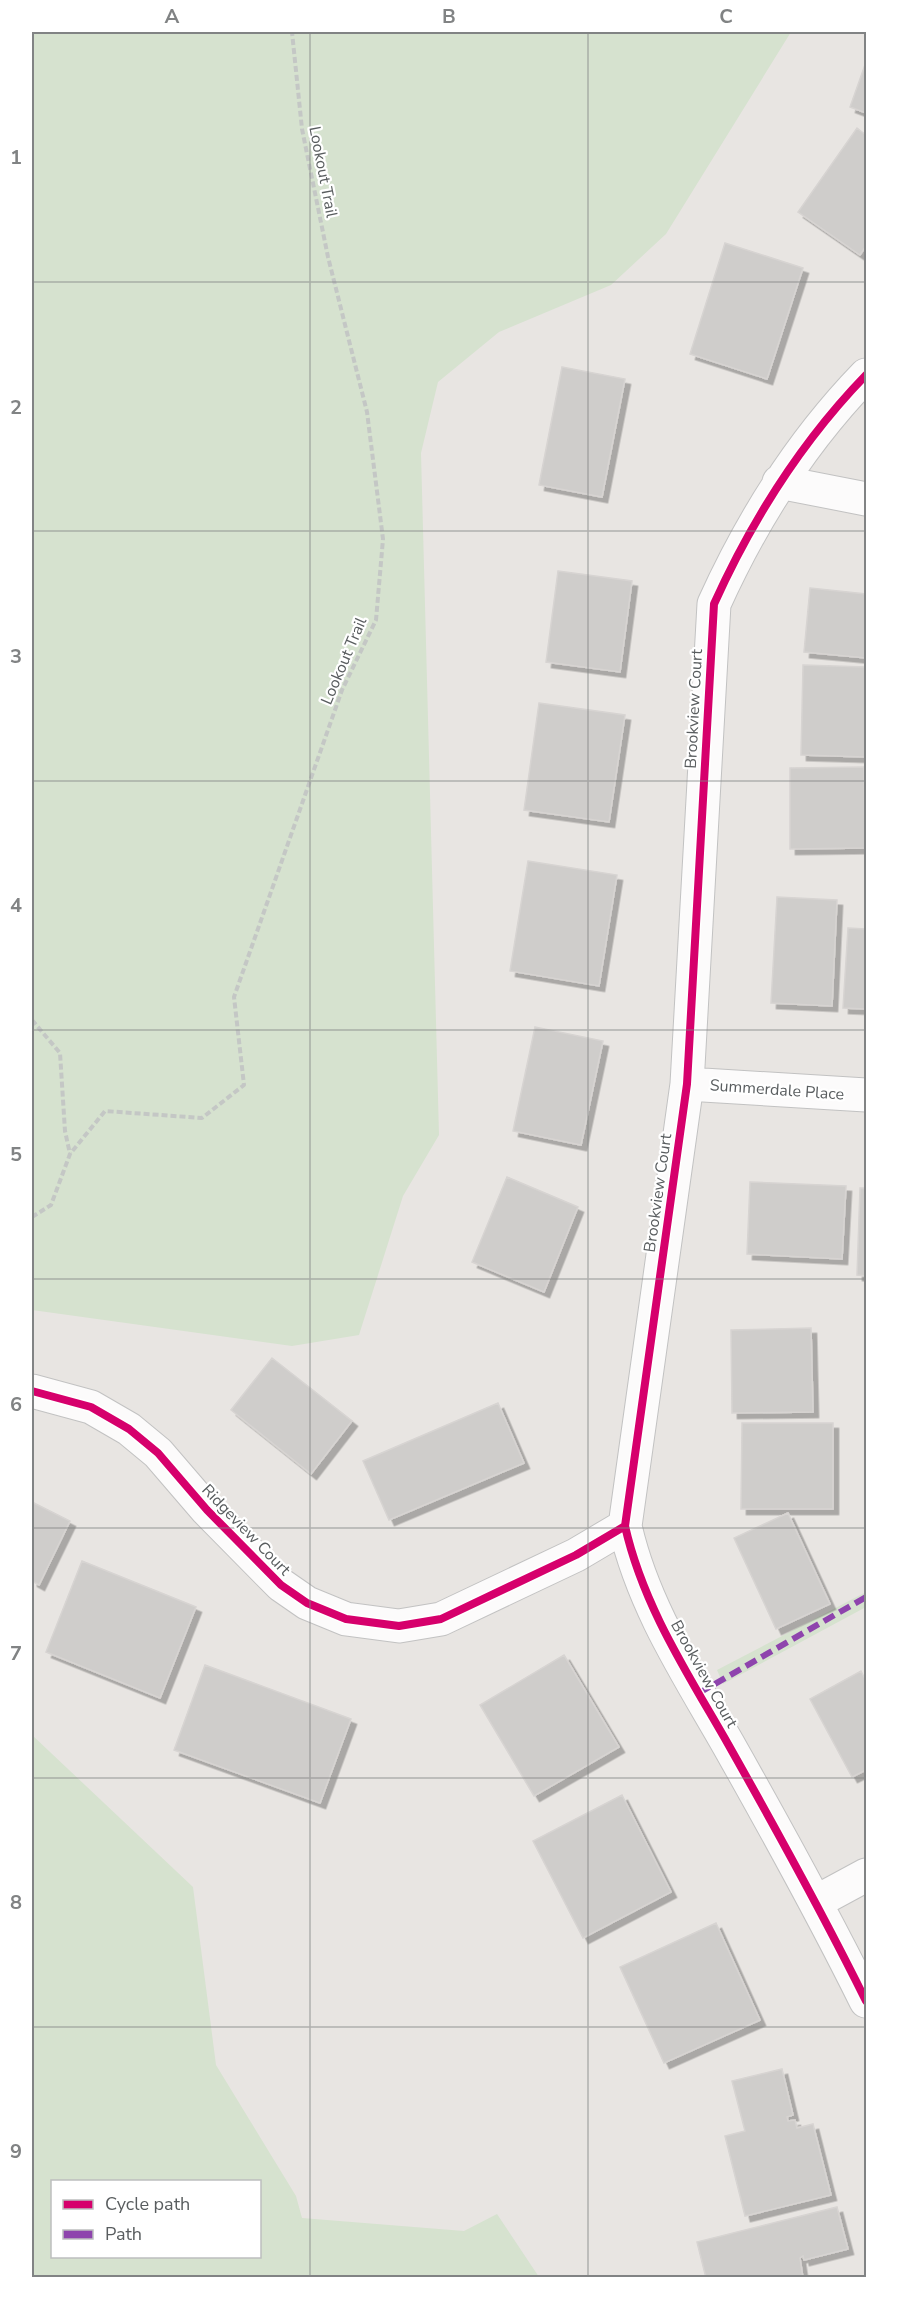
<svg xmlns="http://www.w3.org/2000/svg" width="898" height="2309" font-family="'Nunito Sans',sans-serif">
  <defs>
    <filter id="shadow"><feDropShadow dx="5.5" dy="5.5" stdDeviation="0" flood-color="#0004"/></filter>
  </defs>
  <rect width="100%" height="100%" fill="#e8e5e2"/>
  <path fill="#d6e2cf" fill-rule="evenodd" d="M32 32H791L666 234 611 285 499 332 438 382 421 453 439 1135 403 1196 359 1335 292 1346 32 1310Z
    M866 1592V1607L723 1684 717 1670Z
    M32 1735 193 1887 216 2065 296 2196 302 2218 464 2231 497 2214 539 2277H32ZM52 2182H260V2256H52Z"/>
  <path fill="#cfcdcb" stroke="#d7d4d2" stroke-width="1.5" filter="url(#shadow)" d="M866 62V113L850 107Z
    M857 128 866 135V246L860 255 798 212Z
    M725 243 803 268 767 379 690 354Z
    M562 367 625 379 602 497 539 485Z
    M558 571 632 581 620 672 546 662Z
    M810 588 866 594V658L804 652Z
    M803 665 866 667V757L801 755Z
    M539 703 625 715 609 822 524 810Z
    M864 767 865 848 790 849V768Z
    M528 861 617 875 599 986 510 971Z
    M777 897 837 900 832 1006 771 1003Z
    M848 928 866 929V1009L843 1008Z
    M535 1027 603 1041 581 1145 513 1131Z
    M507 1177 578 1207 544 1292 472 1262Z
    M750 1182 846 1186 842 1259 747 1254Z
    M860 1188H866V1276L857 1275Z
    M811 1328 813 1412 732 1413 731 1330Z
    M272 1358 352 1421 311 1474 231 1410Z
    M498 1403 524 1463 389 1520 363 1461Z
    M742 1423H833V1509H741Z
    M32 1502 70 1521 39 1585 32 1581Z
    M788 1513 830 1604 776 1629 734 1538Z
    M82 1561 196 1607 160 1698 46 1652Z
    M564 1655 619 1747 534 1796 480 1705Z
    M205 1665 351 1719 320 1803 174 1750Z
    M861 1671 866 1681V1770L852 1777 810 1699Z
    M622 1795 671 1892 583 1938 533 1841Z
    M716 1923 760 2020 664 2063 620 1967Z
    M782 2069 793 2115 787 2117 788 2121 795 2120 797 2128 813 2124 831 2195 745 2216 725 2136 745 2131 732 2081Z
    M837 2207 848 2249 804 2260 803 2256 800 2258 803 2278H706L697 2242Z"/>
  <g fill="none" stroke-linecap="round" stroke-linejoin="round">
    <defs>
      <path id="minor" d="M866 375C802 441 752 520 714 604L687 1084 625 1526C643 1606 688 1674 728 1744 776 1829 823 1914 866 2001
        M779 482 866 499
        M687 1084 866 1095
        M32 1391 91 1407 129 1429 158 1453 207 1510 281 1585 307 1603 346 1619 399 1626 441 1619 576 1555 625 1526
        M816 1902 866 1875"/>
    </defs>
    <use href="#minor" stroke="#c2c2c2" stroke-width="35"/>
    <path stroke="#c4c7c5" stroke-width="4" stroke-dasharray="6 3" stroke-linecap="butt" d="M32 1020 60 1053 65 1131 70 1154
      M32 1217 51 1205 70 1154 105 1111 202 1118 244 1085 234 997 342 690 376 620 383 539 367 412 328 257 302 129 292 32"/>
    <use href="#minor" stroke="#fcfbfb" stroke-width="33"/>
    <path stroke="#8e44ad" stroke-width="6" stroke-dasharray="12 6" stroke-linecap="butt" d="M699 1693 866 1597"/>
    <defs>
      <path id="cycleway" d="M866 375C802 441 752 520 714 604L687 1084 625 1526C643 1606 688 1674 728 1744 776 1829 823 1914 866 2001
        M32 1391 91 1407 129 1429 158 1453 207 1510 281 1585 307 1603 346 1619 399 1626 441 1619 576 1555 625 1526"/>
    </defs>
    <use href="#cycleway" stroke="#fff" stroke-width="11"/>
    <use href="#cycleway" stroke="#d6006c" stroke-width="8"/>
  </g>
  <path fill="none" stroke="#818384" stroke-width="1.5" stroke-opacity="0.55" d="M310 32V2278M588 32V2278M32 282H866M32 531H866M32 781H866M32 1030H866M32 1279H866M32 1528H866M32 1778H866M32 2027H866"/>
  <g text-anchor="middle" dominant-baseline="central" stroke-width="4.5" stroke-linejoin="round" paint-order="stroke">
    <g font-size="16" fill="#595d5f" stroke="#fff">
      <text transform="translate(323 172) rotate(79)">Lookout Trail</text>
      <text transform="translate(344 661) rotate(-67)">Lookout Trail</text>
      <text transform="translate(694 709) rotate(-87)">Brookview Court</text>
      <text transform="translate(777 1090) rotate(4)">Summerdale Place</text>
      <text transform="translate(658 1193) rotate(-82)">Brookview Court</text>
      <text transform="translate(246 1530) rotate(46)">Ridgeview Court</text>
      <text transform="translate(704 1674) rotate(61)">Brookview Court</text>
    </g>
  </g>
  <rect width="898" height="2309" fill="none" stroke="#ffffff" stroke-width="66"/>
  <rect x="51" y="2180" width="210" height="78" fill="#ffffff" stroke="#bdbebf" stroke-width="1.5"/>
  <rect x="63" y="2200" width="30" height="9" fill="#d6006c" stroke="#bdbebf" stroke-width="1.5"/>
  <text x="105" y="2210" font-size="18" fill="#595d5f">Cycle path</text>
  <rect x="63" y="2230" width="30" height="9" fill="#8e44ad" stroke="#bdbebf" stroke-width="1.5"/>
  <text x="105" y="2240" font-size="18" fill="#595d5f">Path</text>
  <rect x="33" y="33" width="832" height="2243" fill="none" stroke="#818384" stroke-width="2"/>
  <g font-size="20" text-anchor="middle" font-weight="bold" fill="#818384">
    <text x="172" y="23">A</text>
    <text x="449" y="23">B</text>
    <text x="726" y="23">C</text>
    <text x="16" y="164">1</text>
    <text x="16" y="414">2</text>
    <text x="16" y="663">3</text>
    <text x="16" y="912">4</text>
    <text x="16" y="1161">5</text>
    <text x="16" y="1411">6</text>
    <text x="16" y="1660">7</text>
    <text x="16" y="1909">8</text>
    <text x="16" y="2158">9</text>
  </g>
</svg>
